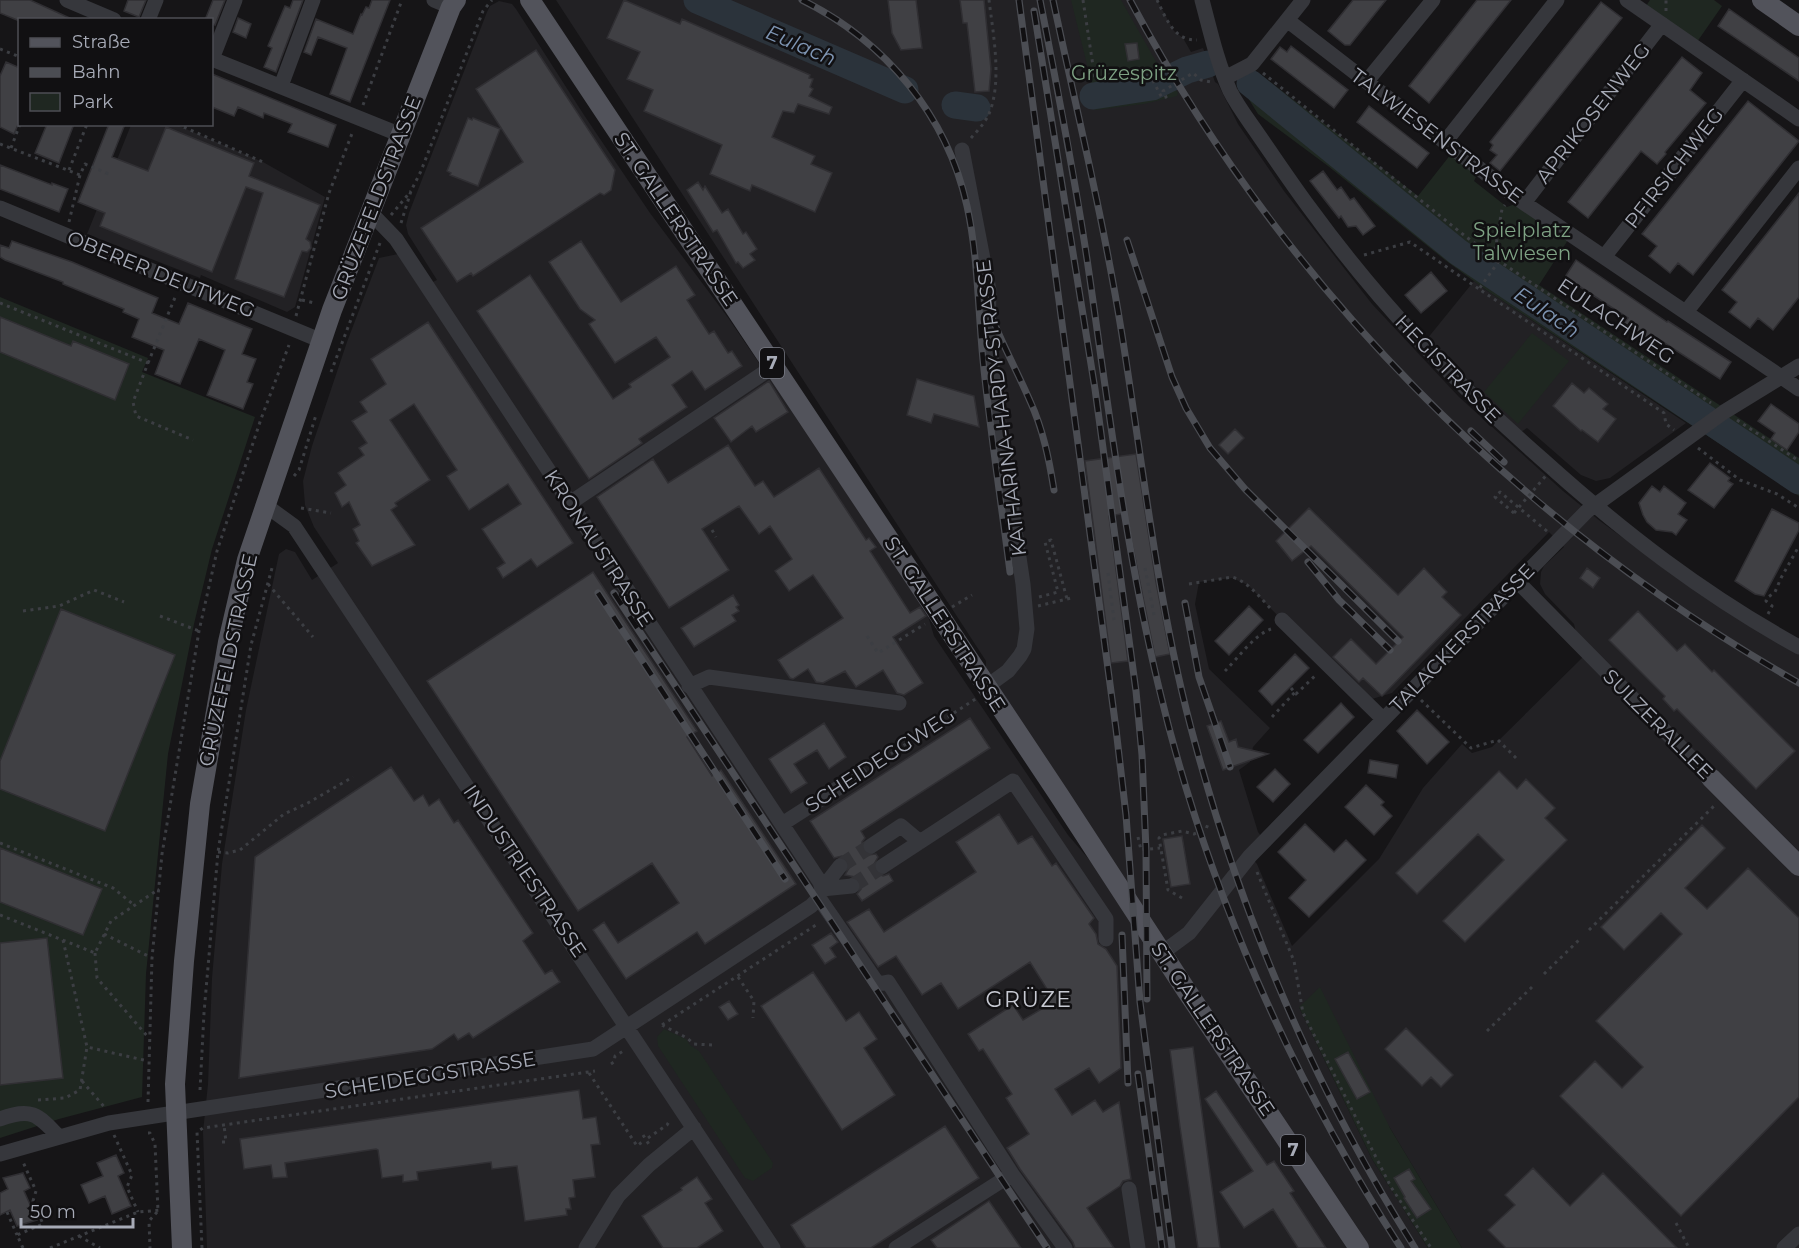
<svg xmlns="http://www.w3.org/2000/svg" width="1799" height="1248" font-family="Montserrat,sans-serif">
  <rect width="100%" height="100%" fill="#161517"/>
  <path fill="#222124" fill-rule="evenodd" d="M556 0H1157L1174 31 1183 38 1191 52 1203 48 1215 82 1218 84 1238 124 1284 191 1372 304 1459 397 1563 491 1600 521 1693 589 1799 653V1248H1462L1390 1128 1299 1007 1372 1159 1428 1248H207L203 1132 208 1084 212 978 222 864 246 710 279 554 286 549 295 552 312 580 338 563 314 527 305 505 303 481 312 446 347 342 379 258 398 254 420 288 437 280 408 234 406 225 409 213 487 12 490 6 499 1 512 4 516 9 584 115 650 213 729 319 759 363 776 383 928 616 934 636 1068 835 1093 864 1113 896 986 687V661ZM1549 532 1564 547 1544 566 1541 572 1540 584 1545 594 1574 624 1582 658 1492 747 1472 753 1462 744 1423 788 1379 859 1292 946 1257 864 1250 856 1265 841 1258 832 1239 770 1250 762 1253 747 1270 728 1209 669 1195 604 1199 582 1232 578 1248 585 1282 620 1372 699 1392 693Z
    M131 125H177L263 162 325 197 295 307 287 312 201 275 200 278 87 234Z
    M1474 281 1486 290 1686 423 1610 478 1596 481 1581 475 1527 428 1521 432 1427 339Z"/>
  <path fill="#1f2721" d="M1071 0H1121L1158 65 1161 66 1178 93 1177 96 1144 104 1095 110 1090 77Z
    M1650 0H1714L1722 6 1697 42 1646 6Z
    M1260 74 1418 196 1451 154 1477 175 1474 181 1507 207 1515 204 1568 240 1539 285 1799 458V496L1486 290 1445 260 1328 166 1258 114 1243 90 1255 75Z
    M0 297 148 358 142 372 255 417 212 549 194 624 168 754 146 974 142 1097 59 1119 0 1138Z
    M1532 333 1569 361 1518 424 1484 392Z
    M1320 987 1390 1128 1462 1248H1428L1372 1159 1299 1007Z
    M664 1029 686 1039 690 1045 699 1051 773 1163 772 1168 753 1181 745 1178 658 1046 657 1037Z"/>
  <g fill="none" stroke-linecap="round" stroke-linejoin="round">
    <path stroke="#2b333b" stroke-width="27" d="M697 0 905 90
      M1250 83 1458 252 1799 481
      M1093 96 1152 87 1187 70 1208 64
      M955 105 977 108"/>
  </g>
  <path fill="#404044" stroke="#302f33" stroke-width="1.5" d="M0 0H30L74 20H17L0 13Z
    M128 0H146L139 17 124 11Z
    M213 0H225L215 25 212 23V20H205Z
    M293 0H303L276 72 264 67 272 48 268 46 285 6 290 8Z
    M372 0H390L350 102 330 94 347 48 318 37 311 55 304 52 316 19 353 34 361 14 362 15 366 7 369 8Z
    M624 0 680 24 682 19 810 75 809 78 813 79 810 87 813 89 809 96 832 107 829 114 798 104 794 113 783 111 772 137 815 156 811 164 832 173 815 212 752 185 750 191 710 174 722 145 644 111 653 90 627 79 640 52 607 38Z
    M888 0H916L922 48 901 50 892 33Z
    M960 0H984L991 69 989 91 975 92 967 23H963Z
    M1353 0H1386L1350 45H1345L1328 31Z
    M1477 0H1511L1429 103 1409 86Z
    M1601 2 1622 18 1500 171 1490 163 1497 155 1490 150 1493 145 1490 142Z
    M1729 9 1799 58V81L1718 26Z
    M238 18 251 24 246 38 233 32Z
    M1137 43 1139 59 1128 61 1125 44Z
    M1291 46 1348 90 1334 108 1271 59 1280 47 1287 52Z
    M536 50 615 170 611 190 604 195 600 193 473 276 471 273 457 282 421 228 523 162 476 89Z
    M1682 57 1702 73 1690 90 1706 103 1665 152 1666 154 1657 164 1641 151 1588 218 1568 202Z
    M6 62 20 68V120L14 134 0 127V76Z
    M212 74 336 125 328 147 288 132 292 124 264 113 263 118 238 107 234 116 212 107Z
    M1748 101 1799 141 1693 275 1678 263 1670 273 1649 256 1657 246 1642 234Z
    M1369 106 1429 153 1417 168 1357 122Z
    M468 118 472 120 473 118 500 129 478 186 450 175 451 173 447 171Z
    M47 124H74L59 163 35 153Z
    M109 124H125L112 157 148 171 166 127 254 163 249 176 320 205 306 239 310 242 311 248 307 252 302 251 284 297 235 279 263 193 246 187 212 272 100 226 105 213 78 202Z
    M0 165 52 185V183L68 189 59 212 0 189Z
    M1323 171 1337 190 1341 187 1350 200 1354 198 1375 226 1363 235 1356 226 1348 227 1341 216 1339 218 1310 181Z
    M698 182 703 190 705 186 722 213 728 209 743 234 746 232 757 249 750 254 755 260 743 268 738 262 736 263 717 230 713 232 687 190Z
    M1799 193V297L1773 330 1758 318 1750 328 1729 312 1737 302 1722 290Z
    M12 241 72 262 158 298 152 313 179 324 188 303 252 329 242 354 256 359 247 382 253 384 243 409 207 395 225 350 199 339 180 384 155 374 164 350 132 337 139 319 123 312 124 309 63 284V282L5 260 0 257V245L9 248Z
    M581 241 621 302 676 266 695 295 687 300 709 334 714 331 728 353 732 351 742 366 705 390 692 371 672 385 687 407 639 439 642 443 589 479 477 311 530 275 613 399 631 387 629 384 670 357 656 337 615 363 589 324 595 320 580 309 549 262Z
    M1576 260 1667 322 1668 321 1731 362 1720 379 1657 338 1653 343 1624 323 1628 318 1565 277Z
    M1431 272 1447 291 1421 313 1405 295Z
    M0 317 71 346 73 341 129 364 115 400 0 352Z
    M428 322 573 543 537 567 531 559 503 578 497 568 505 563 482 529 521 504 508 484 469 510 447 476 457 470 414 404 390 420 430 480 395 503 397 506 391 510 415 545 372 566 356 543 359 541 353 529 360 525 349 502 342 507 335 493 346 485 338 473 364 455 359 448 367 443 352 421 367 412 360 402 386 384 371 359Z
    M917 379 974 396 979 427 934 414 931 423 907 415Z
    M769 381 788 412 756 432 752 426 731 442 714 418Z
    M1572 383 1584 393 1589 388 1608 404 1603 409 1616 419 1598 442 1582 430 1581 431 1553 406Z
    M1771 404 1799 424V432L1787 450 1771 439 1775 433 1758 421Z
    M1235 429 1244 438 1228 454 1219 445Z
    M728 445 755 486 763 481 774 497 819 468 866 540 869 538 876 547 870 551 910 613 920 607 926 616 893 637 923 683 904 695 897 693 883 670 856 687 845 671 823 683 816 682 808 669 793 679 790 678 778 660 843 618 813 575 789 591 775 571 792 559 770 526 759 534 739 506 702 529 729 570 669 608 597 497 653 459 668 483Z
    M1136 454 1156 582 1170 654 1155 657 1126 513 1109 516 1128 661 1111 663 1085 461Z
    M1710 463 1730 478 1728 481 1733 484 1714 508 1688 490Z
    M1652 486 1660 492 1664 486 1686 503 1678 514 1687 520 1676 535 1672 532 1656 530 1647 522 1643 515 1639 503Z
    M1309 508 1398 595 1424 568 1447 592 1442 597 1461 615 1382 696 1363 678 1359 682 1333 657 1351 639 1376 664 1403 637 1311 546 1292 561 1276 541Z
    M1772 509 1799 523V530L1764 596 1755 594 1735 581Z
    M1587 568 1600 578 1593 588 1580 578Z
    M593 572 697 731 687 737 712 776 721 770 796 884 705 944 697 932 626 979 593 930 604 922 618 943 679 903 652 863 578 911 427 681Z
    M733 595 739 605 736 607 739 611 732 615 736 621 694 647 681 628Z
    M1249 606 1263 620 1229 655 1215 641Z
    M61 609 175 655 105 831 0 789V761Z
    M1638 611 1677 651 1685 644 1712 672 1714 670 1795 751 1756 789 1677 709 1674 711 1663 699 1665 696 1609 640Z
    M1295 654 1309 668 1272 705 1259 691Z
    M1341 703 1354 717 1318 753 1304 740Z
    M1417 710 1449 742 1427 764 1397 731Z
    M970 718 990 748 861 831 865 838 862 842 863 851 867 855 876 854 878 857 873 866 875 872 883 876 889 874 893 881 862 901 857 894 861 889 860 881 855 877 845 875 849 868V862L842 856 834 858 810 821Z
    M1221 721 1229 742 1236 739 1238 747 1268 754 1223 770 1207 726Z
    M824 723 846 757 829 769 817 750 794 764 807 783 791 793 769 759Z
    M1370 760 1398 765 1396 778 1368 773Z
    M391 767 414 801 423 795 429 806 439 799 454 823 458 820 533 933 523 941 545 974 552 970 560 982 473 1038 469 1033 458 1040 454 1034 432 1049 239 1078 255 857Z
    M1275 769 1290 784 1273 802 1257 787Z
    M1499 771 1517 789 1526 779 1555 808 1545 818 1567 840 1465 942 1443 921 1504 860 1478 834 1417 894 1396 873Z
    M1366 785 1384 802 1381 805 1392 816 1374 835 1345 807Z
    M999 814 1018 844 1032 836 1052 866 1056 863 1094 918 1089 924 1096 934 1098 944 1106 949 1117 966 1121 1068 1099 1083 1089 1068 1055 1089 1072 1115 1095 1100 1103 1112 1119 1102 1131 1179 1123 1181 1120 1186 1087 1208 1114 1248H1075L1073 1242 1020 1169 1007 1148 1029 1134 1006 1098 1012 1094 983 1049 979 1051 968 1034 1013 1005 1023 1020 1050 1004 1042 993 1047 989 1030 962 958 1009 941 983 922 995 896 956 878 967 847 922 869 909 884 932 976 872 956 842Z
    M1305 824 1334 852 1346 840 1366 860 1309 917 1289 898 1306 880 1278 852Z
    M1702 825 1725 848 1685 888 1707 909 1748 868 1799 918V1097L1681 1216 1560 1096 1595 1061 1622 1088 1643 1067 1596 1021 1682 934 1661 913 1624 950 1601 927Z
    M1182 836 1190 884 1171 887 1163 839Z
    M0 848 102 889 83 935 0 902Z
    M831 933 838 942 830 948 836 957 825 964 812 945Z
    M47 938 63 1078 0 1085V943Z
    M813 972 846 1021 859 1012 877 1039 864 1048 895 1095 842 1130 761 1006Z
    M729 1001 738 1014 728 1020 719 1007Z
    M1406 1028 1453 1075 1441 1087 1431 1077 1422 1086 1385 1049Z
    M1193 1047 1213 1195 1220 1248H1198L1180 1127 1170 1050Z
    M1348 1052 1370 1092 1357 1099 1335 1059Z
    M579 1090 583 1119 596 1117 600 1144 591 1145 595 1177 573 1180 575 1197 569 1198 571 1209H566L567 1215 525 1221 517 1166 492 1169 491 1162 417 1172 418 1180 403 1182V1175L382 1178 378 1150 376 1149 285 1163 287 1177 273 1178 271 1165 244 1169 240 1139Z
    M1216 1091 1267 1165 1274 1161 1294 1191 1290 1193 1326 1248H1298L1273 1209 1244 1228 1220 1192 1253 1171 1205 1099Z
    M945 1126 979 1178 871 1248H806L791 1225Z
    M116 1155 124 1173 118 1176 131 1206 112 1214 105 1196 89 1203 81 1185 103 1176 97 1163Z
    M1533 1168 1570 1206 1603 1173 1677 1248H1506L1488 1230 1515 1205 1505 1195Z
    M1409 1169 1415 1179 1411 1181 1431 1209 1417 1218 1404 1198 1405 1197 1394 1178Z
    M23 1173 30 1188 24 1191 37 1220 17 1226 10 1210 0 1215V1193L8 1189 3 1178Z
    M697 1177 712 1199 705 1203 723 1231 697 1248H663L642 1216 682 1190 681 1188Z
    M989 1201 1021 1248H937L931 1240Z"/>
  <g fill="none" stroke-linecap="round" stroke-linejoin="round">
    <path stroke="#333337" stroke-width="15" stroke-dasharray="15 8" stroke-linecap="butt" d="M840 866 871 846
      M852 886 883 866"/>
    <path stroke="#3c3e43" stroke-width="3" stroke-dasharray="3 4.5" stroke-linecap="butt" d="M1083 0 1095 79 1149 73 1162 98 1166 97 1163 91 1193 73 1201 80 1211 82
      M1157 0C1166 18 1174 41 1197 40
      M1666 11V0
      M0 49 20 57
      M1263 73 1465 236 1499 261 1711 403
      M363 105 402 0
      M177 124 263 162
      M971 138C977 131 984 124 988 116 1003 84 993 33 989 0
      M0 144 80 175 85 164 111 175
      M11 148 20 124
      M69 170 87 124
      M391 215 411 191
      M69 222 80 175
      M401 223 411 191 421 171 483 11 492 0
      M1364 255 1410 242 1479 289
      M1494 257 1502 209 1505 205
      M1499 261 1479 289 1664 413 1666 424 1674 430
      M302 300 314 303
      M0 303 148 363 133 402 136 416 193 440
      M296 316 329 193 353 131
      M148 363 176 295
      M331 372 380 243
      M1737 420 1799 461
      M1698 448 1740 480 1777 494 1799 508
      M294 476 299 470 316 415
      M301 508 331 513
      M1514 513 1495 497 1500 492 1548 532
      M712 530 716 537
      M1145 568 1154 615
      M1108 573 1114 620
      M268 584 313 637
      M1189 584 1232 577C1249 582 1261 599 1273 611
      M1039 597 1058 592 1045 542 1051 540 1067 599
      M1038 606 1071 598
      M952 607 972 595
      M23 611 59 606 94 590 124 602
      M1768 614 1772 606 1766 601 1767 598 1775 592 1781 578 1799 546
      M160 616 199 631
      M867 636 878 653 925 624
      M1225 671C1238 658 1254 635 1271 629
      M1291 688 1296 694 1317 674
      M1421 700 1471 748 1498 740 1516 758
      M1272 717 1295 692
      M872 766 977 698
      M1138 837 1141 850 1160 848
      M0 843 113 888 134 905
      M218 852 228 853 240 850 284 814 306 804 353 777
      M1257 872 1294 961 1303 1013 1391 1187 1431 1248
      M1182 898 1168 890 1159 838 1162 835 1182 831 1194 834 1206 829 1208 824
      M0 915 95 953 111 921 159 889
      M1589 930 1716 804
      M104 934 152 958
      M63 940 87 1047 148 1061
      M95 953 97 978 148 1037
      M1544 974 1581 938
      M738 977 754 1001 753 1018
      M662 1025 819 923
      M662 1025 687 1038 694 1044 712 1045
      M1487 1031 1532 987
      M611 1064 614 1062 615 1056 625 1050
      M589 1073 637 1146 642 1142
      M82 1081 106 1109
      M200 1090 204 1013 218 852 251 645 272 568
      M38 1100 65 1098 80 1090 87 1047
      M148 1102 152 958 162 854 199 631 217 551 261 419 289 345
      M148 1133H150L155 1144 158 1211 149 1221 150 1248
      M114 1135 132 1175 127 1187 138 1212
      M643 1135 650 1146
      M648 1138 667 1125 670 1120
      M222 1142H226L224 1125
      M7 1212 17 1235
      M1676 1223 1689 1248
      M79 1236 100 1248
      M23 1248 17 1235 43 1224 33 1201 36 1191 23 1162
      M50 1248 138 1212 161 1210
      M202 1248 197 1132 203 1128 595 1071"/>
    <path stroke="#36373c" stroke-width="15" d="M67 0 114 20
      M434 0 451 7
      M1202 0C1210 30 1217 62 1230 91 1238 107 1250 122 1260 137 1276 160 1292 184 1309 207 1379 303 1454 382 1543 460 1624 533 1703 594 1799 647
      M1627 0 1799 119
      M148 20 156 0
      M1287 20 1524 203 1799 389
      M212 59 401 135
      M212 59 235 0
      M1225 78 1252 64 1303 0
      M1367 81 1433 0
      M281 86 313 0
      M1445 142 1557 0
      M962 150 989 290 988 331 998 417 1023 584 1027 629 1024 649 1020 656 1008 671 986 687
      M1524 203 1662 24
      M0 208 322 341
      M370 212 396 239 820 882 822 889
      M1604 257 1743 80
      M1686 312 1799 168
      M570 503 774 366
      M265 505 294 526 773 1248
      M1518 582 1711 778
      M1282 620 1383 719
      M689 686 709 677 899 703
      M782 824 860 774
      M871 846 901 826 920 842
      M883 866 1013 781 1106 919V939
      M822 889 852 886
      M819 898 878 984 888 982 1012 1174
      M1162 953 1189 933 1250 856 1587 511 1724 412 1799 366
      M0 1119C31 1108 37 1113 59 1137
      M0 1154 109 1123 593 1049 811 906 819 898 822 889 840 866
      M1129 1189 1138 1248
      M586 1248 618 1196 649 1165 694 1128
      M896 1248 1012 1174 1065 1248
      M1784 1248 1799 1234"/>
    <path stroke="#52535b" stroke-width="20" d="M530 0 1059 795 1186 990 1359 1248
      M1762 0 1799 26
      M1711 778 1799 866
      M182 1248 175 1084 184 961 200 804 228 642 247 560 332 310 451 7 456 0"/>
    <defs>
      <path id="rail" d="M802 0C885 41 947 115 967 206 978 256 978 309 983 360 990 430 1001 501 1010 572
        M1019 0 1116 729 1126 815 1140 1002 1172 1248
        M1040 0C1057 86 1074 172 1087 259 1108 403 1125 547 1159 688 1206 886 1291 1078 1401 1248
        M1053 0C1077 112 1104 222 1122 335 1144 472 1158 609 1195 743 1243 921 1316 1091 1415 1248
        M1130 0C1283 286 1517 523 1799 683
        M1034 11 1095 389 1136 691 1142 755 1146 850 1147 999
        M1127 240 1172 377 1186 408 1210 448 1245 489 1398 641
        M983 291C994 330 1014 364 1030 401 1043 429 1049 459 1054 490
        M1471 431 1504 462
        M1308 562 1339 600 1390 650
        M598 593 785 879
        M614 593 1047 1248
        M1185 603 1199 677 1230 767
        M1122 935 1128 1083
        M1138 1074 1162 1248"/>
    </defs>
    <use href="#rail" stroke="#4b4d53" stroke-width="7"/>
    <use href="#rail" stroke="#111012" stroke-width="4.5" stroke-dasharray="14" stroke-linecap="butt"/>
    <path stroke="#3c3e43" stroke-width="3" stroke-dasharray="3 4.5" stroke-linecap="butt" d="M1514 513 1549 472"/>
  </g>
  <g text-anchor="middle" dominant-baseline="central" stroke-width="5" stroke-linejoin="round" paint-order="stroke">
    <g fill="#111012" stroke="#7a7c86" stroke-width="1.5">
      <rect x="760" y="348" width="24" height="30" rx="4.5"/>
      <rect x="1281" y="1135" width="24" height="30" rx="4.5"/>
    </g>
    <g font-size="18" font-weight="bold" fill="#a7abb7">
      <text x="772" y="363">7</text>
      <text x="1293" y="1150">7</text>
    </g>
    <g font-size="20" fill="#7ea284" stroke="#111012">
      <text x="1124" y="73">Grüzespitz</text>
      <text x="1522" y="230">Spielplatz<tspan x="1522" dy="23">Talwiesen</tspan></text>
    </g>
    <g font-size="20" fill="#a7abb7" stroke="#111012">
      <text transform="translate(1593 113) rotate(-52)">APRIKOSENWEG</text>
      <text transform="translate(1437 136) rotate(37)">TALWIESENSTRASSE</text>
      <text transform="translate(1674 168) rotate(-52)">PFIRSICHWEG</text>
      <text transform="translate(376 198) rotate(-69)">GRÜZEFELDSTRASSE</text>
      <text transform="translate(676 219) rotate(56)">ST. GALLERSTRASSE</text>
      <text transform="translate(161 274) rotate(22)">OBERER DEUTWEG</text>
      <text transform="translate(1616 321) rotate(34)">EULACHWEG</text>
      <text transform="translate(1448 369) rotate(46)">HEGISTRASSE</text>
      <text transform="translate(1001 408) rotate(-97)">KATHARINA-HARDY-STRASSE</text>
      <text transform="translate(599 548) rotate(57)">KRONAUSTRASSE</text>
      <text transform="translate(945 624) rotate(57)">ST. GALLERSTRASSE</text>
      <text transform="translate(1462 638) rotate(-46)">TALACKERSTRASSE</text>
      <text transform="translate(228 660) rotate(-78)">GRÜZEFELDSTRASSE</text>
      <text transform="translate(1658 724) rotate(45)">SULZERALLEE</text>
      <text transform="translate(880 760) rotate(-33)">SCHEIDEGGWEG</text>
      <text transform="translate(525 871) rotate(56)">INDUSTRIESTRASSE</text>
      <text transform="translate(1213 1029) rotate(56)">ST. GALLERSTRASSE</text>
      <text transform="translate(430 1075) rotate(-9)">SCHEIDEGGSTRASSE</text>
    </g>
    <g font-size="21" font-style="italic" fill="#7e95b3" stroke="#111012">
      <text transform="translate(801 45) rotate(23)">Eulach</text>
      <text transform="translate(1547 312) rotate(34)">Eulach</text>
    </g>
    <g font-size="22" letter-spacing="1.5" fill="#c8cad3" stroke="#111012">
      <text x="1029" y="999">GRÜZE</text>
    </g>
  </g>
  <rect x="18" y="18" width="195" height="108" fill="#111012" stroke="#4d4e54" stroke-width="1.5"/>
  <rect x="30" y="38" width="30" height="9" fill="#52535b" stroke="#4d4e54" stroke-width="1.5"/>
  <text x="72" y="48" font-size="18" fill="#a7abb7">Straße</text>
  <rect x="30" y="68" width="30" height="9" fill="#4b4d53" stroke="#4d4e54" stroke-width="1.5"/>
  <text x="72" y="78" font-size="18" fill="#a7abb7">Bahn</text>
  <rect x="30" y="93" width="30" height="18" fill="#1f2721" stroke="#4d4e54" stroke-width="1.5"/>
  <text x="72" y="108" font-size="18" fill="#a7abb7">Park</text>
  <path d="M21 1218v9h112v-9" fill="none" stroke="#a7abb7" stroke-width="3"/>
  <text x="30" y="1218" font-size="18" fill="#a7abb7" stroke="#111012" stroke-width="4.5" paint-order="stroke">50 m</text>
</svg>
